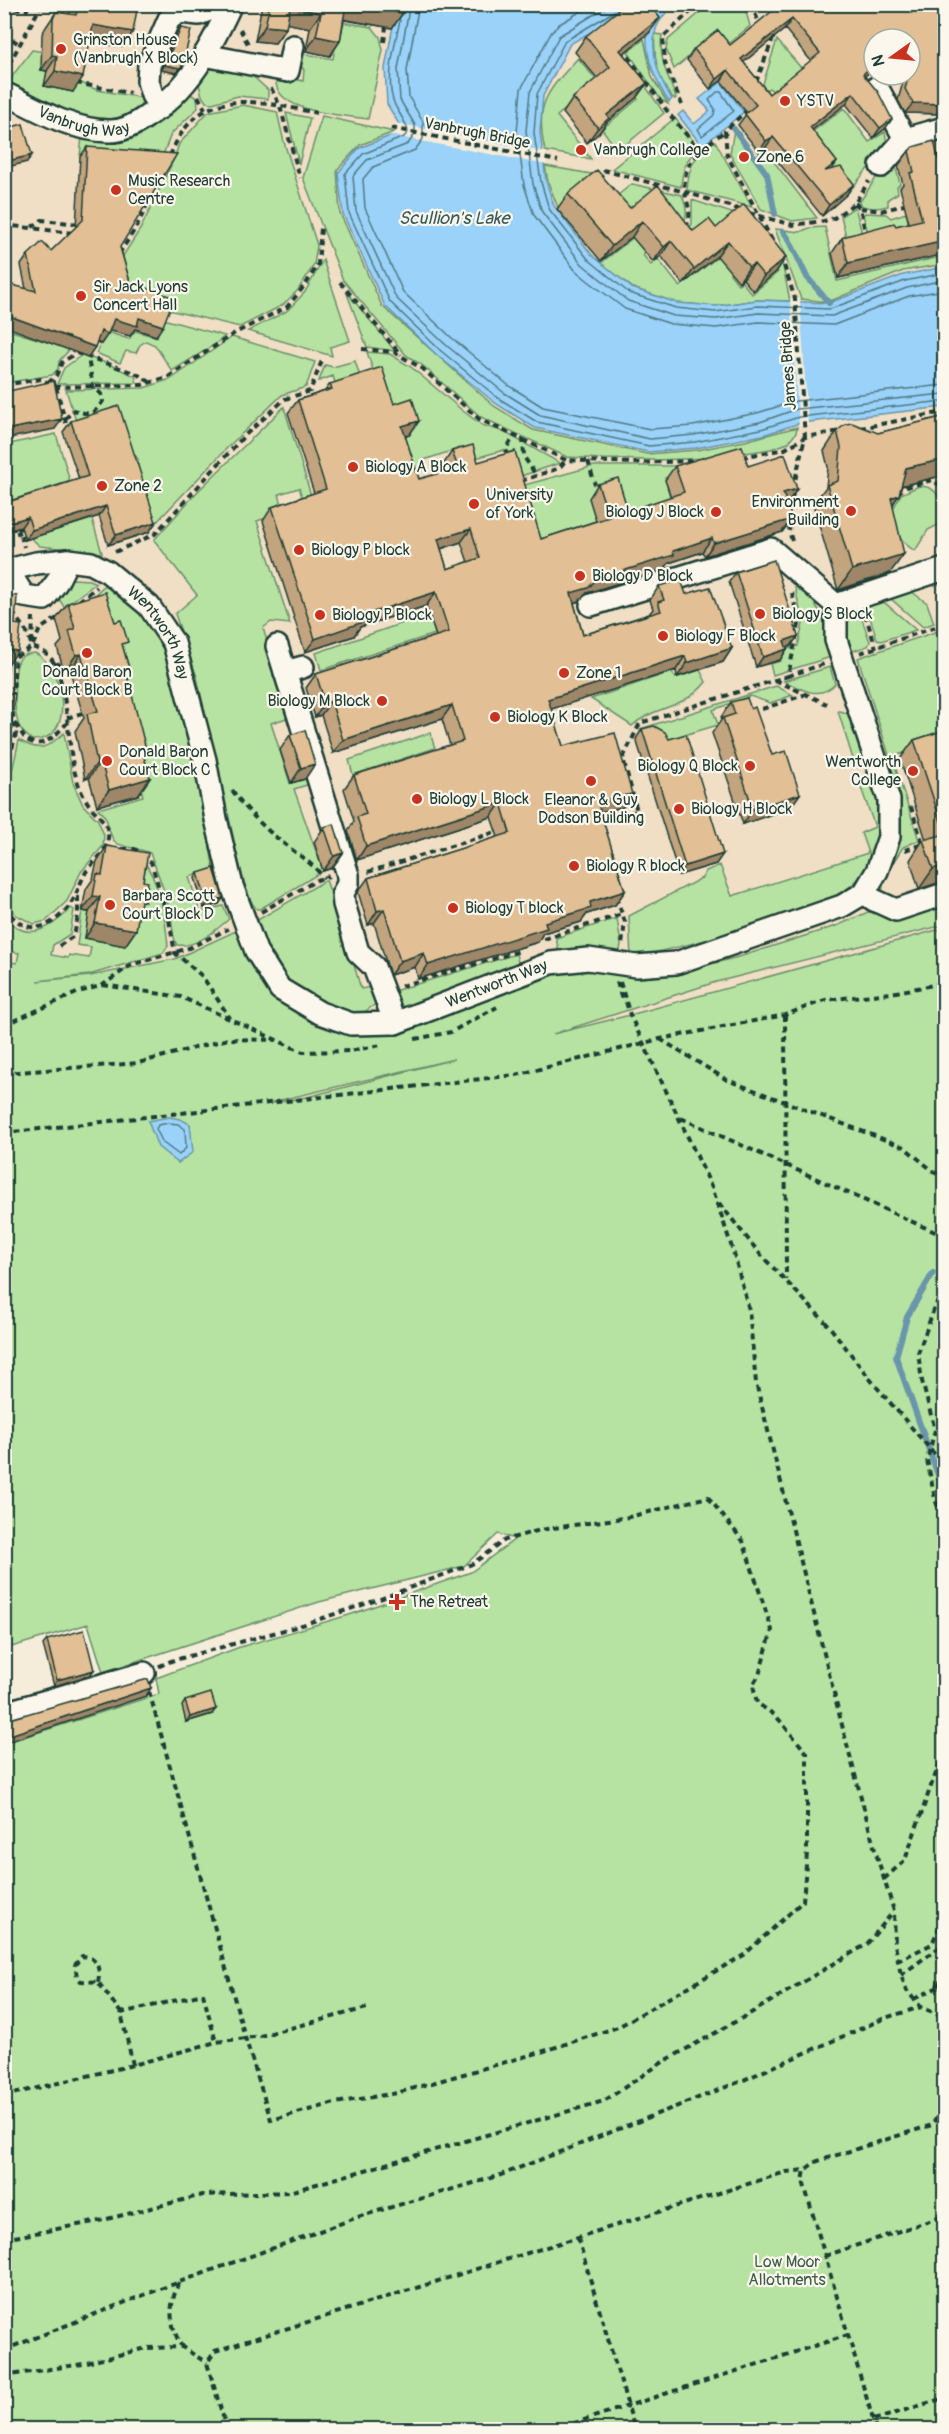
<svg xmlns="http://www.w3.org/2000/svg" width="949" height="2434" font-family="Pangolin,sans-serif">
  <rect width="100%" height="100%" fill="#f6ecda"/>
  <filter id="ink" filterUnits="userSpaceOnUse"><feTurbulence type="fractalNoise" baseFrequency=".0167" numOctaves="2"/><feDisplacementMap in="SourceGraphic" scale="12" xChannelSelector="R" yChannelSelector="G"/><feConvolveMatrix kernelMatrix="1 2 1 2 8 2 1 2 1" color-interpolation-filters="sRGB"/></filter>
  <g filter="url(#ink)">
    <path fill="#f0dec5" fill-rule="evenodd" d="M5 5H944V932L320 1105 5 1146ZM874 39H910V75H874Z"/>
    <path fill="#b6e3a2" stroke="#6a906b" stroke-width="1.5" fill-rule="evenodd" d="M710 4 744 5 750 26 721 50 711 38 674 69 666 49 668 40Z
      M340 22 372 27 380 37 383 50 368 119C344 115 273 113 276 79L280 76 303 81 304 70 298 62 300 53 333 59Z
      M655 34 662 35C658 58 668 76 676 98L675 99C658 88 653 54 655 34Z
      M644 39 652 77 668 104 661 100 628 52Z
      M777 40 802 69 774 92 769 88 759 96Z
      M32 50 50 53 42 70 47 71 45 86 73 92 75 80 97 90 143 98 139 110 117 122 73 116 9 88 13 75Z
      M624 55 664 113 618 151 602 129 638 99 611 66Z
      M578 58 602 87 583 95 557 116 591 159 545 151C534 102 548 91 578 58Z
      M210 67 248 72 268 90V99L238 96 212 103 206 102 202 96 198 80Z
      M187 92 197 98 198 108 171 134 163 155 80 157 82 136Z
      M243 105 277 112 284 142 317 245 314 265 298 290 283 305 240 327 173 311 126 292 119 262 141 228 174 159 179 144 208 112Z
      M844 108 869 142 885 132 887 145 848 193 804 138Z
      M286 113 310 118 299 164Z
      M322 116 394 132 360 145 337 170 340 213 382 306 494 406 533 430 647 454 697 450 745 441 797 427 796 433 788 443 771 449 713 458 654 460 602 459 567 457 481 417 422 365 406 355 343 280 303 178Z
      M675 118 699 148C686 158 682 171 681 187L612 169Z
      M734 129 756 156 765 150 817 218 792 221 761 209 730 154Z
      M715 141 752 207 687 190C689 164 694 156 715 141Z
      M895 164 900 184 897 187 898 193 888 199V206C879 208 865 210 859 203L880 172Z
      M545 166 603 176 606 193 586 184 558 208 548 182Z
      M632 184 682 195C687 208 688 215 682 227L613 226 599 210Z
      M692 200 753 220 705 241 686 232 692 224Z
      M855 207 864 241 848 245 841 216Z
      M865 213 886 214 891 218 906 213 910 230 870 240 863 215Z
      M825 227 837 281 944 256V264L903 271 828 302 801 299 775 229 800 232 809 228Z
      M635 236 648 251 643 255 651 265 658 259 680 287 720 255 733 272 730 274 738 284 742 282 752 294 778 272 764 255 782 262 790 301 757 300 716 306 677 303 633 288 601 263Z
      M323 260 350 341 330 347 332 356 248 331 287 311 305 292Z
      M346 291 395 351 367 347Z
      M163 319 225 336 214 345 172 371 155 345 146 341 140 345 136 353 126 351 120 363 96 353 107 332 129 339 135 331 157 337Z
      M5 329 70 349 59 361 58 369 52 375 5 383Z
      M232 337 315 362 306 387 282 395 228 447 151 528 138 471V459L132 451 77 424 66 390 144 388 171 379Z
      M367 352 390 354 411 367 463 411 482 425 504 432 560 463 512 479 504 450 465 461 460 448 421 461 423 470 406 474 396 440 410 435 404 411 388 415Z
      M82 355 106 363 135 376 137 383 57 384 64 368Z
      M355 361 364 389 338 392 333 376 319 381 325 365 333 367Z
      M284 407 313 502 305 505 299 488 279 494 284 512 257 521 290 624 271 622 263 628 290 717 271 723 290 783 309 777 310 784 294 789 323 871 260 909H257C242 898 230 812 222 790L197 677 175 614 197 595 154 540 197 492Z
      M56 434 70 481 12 500 5 478V445Z
      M594 466H709L665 478 672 505 559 543 538 538 521 486Z
      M919 486C937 486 939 497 944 512L938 525 928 530 915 551C897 539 896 533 891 513L901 494Z
      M92 519 102 553 40 546 31 538Z
      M73 579 89 580 96 583 64 607 59 599C61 592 66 581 73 579Z
      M793 579 808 594 825 619 831 657 773 675 770 664 781 661 778 652 798 646 803 623Z
      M106 584 131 603 154 631 170 664 196 771 214 870 189 877 200 912 223 906 229 919C215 931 196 948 177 945 172 937 173 927 171 917 167 895 158 874 150 853 141 849 120 846 116 843 106 834 111 817 98 809L143 796 90 599Z
      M912 592 927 603 934 623 923 627 890 598Z
      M880 601 885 603 916 630 881 641 877 639 867 608 869 605Z
      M858 608 870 642 868 646 850 652C844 636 839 616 858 608Z
      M429 614 435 634 321 670 316 653Z
      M944 629V738L890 758 858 658Z
      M35 653C64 667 78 741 32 740 27 736 22 732 19 726 14 714 12 672 19 660 22 654 28 654 35 653Z
      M830 667 835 684C819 701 801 689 784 681Z
      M700 670 706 682C684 710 655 705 632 726L591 699 671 672 676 678Z
      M776 686 793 695 770 703 750 696 713 710 718 725 684 735 666 744 640 729Z
      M838 711C857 711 859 737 863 752L858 761 854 762Z
      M64 733 73 783 83 805 98 820 104 835 103 846 81 872 67 901 46 921 34 924 16 915 5 897V791L13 767 19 740C40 753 47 748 64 733Z
      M430 733 435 748 353 775 349 760Z
      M894 763 919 840 903 847 885 875 882 893 880 884 887 766Z
      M870 784C882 801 880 808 880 827 880 848 870 869 854 883 835 901 809 908 785 917 734 934 683 946 631 958L629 916 702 878 706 871 720 865 732 896 868 853 861 833 875 827 860 785Z
      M141 857C160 882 165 915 168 946L163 953 89 975 37 981 90 976 175 959 238 930 251 962 275 994 311 1021 353 1032 389 1034 484 1001 533 977 576 967 636 977 676 973 742 956 839 925 868 912 896 915 944 898V925L716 982 553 1034 630 1015 944 928V2429H5V1743L159 1694 156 1678 240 1647 349 1615 471 1572 515 1539 498 1534 464 1566 319 1602 103 1672 88 1624 5 1649 4 961 17 963 19 953 5 951V914C24 946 52 928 71 908L74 910 70 934 53 945 51 955 68 958 69 955 89 958 91 947 77 945 82 911 89 912 85 938ZM454 1059 307 1097 272 1103V1102Z
      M326 880 344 931 361 989 376 986 380 1001 360 1015C339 1011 303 999 288 983 272 966 264 943 254 922Z
      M617 918 621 945 619 955 577 949 559 952 556 938Z
      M516 954 518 962 407 1008 400 1005 394 991Z"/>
    <path fill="#9ad2f9" stroke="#6996aa" stroke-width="1.5" d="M397 5H672C667 12 658 21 656 29 649 53 660 80 672 99L669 102C655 80 645 58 647 32L629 10 570 44 543 96 540 132 546 181 554 206 592 255 632 288 677 303 716 306 757 300 829 303 903 275 944 267V407L800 423 763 435 696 448 648 452 535 428 495 403 437 355 385 306 343 214 338 173 359 148 403 131 387 104 385 68Z
      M721 82 744 112 702 146 678 115 683 111 694 124 710 111 699 99Z
      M169 1117 180 1119 190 1124 193 1152 178 1163 158 1147 148 1121Z"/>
    <path fill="#f6ecda" d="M395 123 546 152 547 165 389 135 399 130Z
      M790 298 800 299 808 425 799 426Z"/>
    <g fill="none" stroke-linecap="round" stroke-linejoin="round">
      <path stroke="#507983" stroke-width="1.5" d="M410 4 398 69 400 100 415 125V134L408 144 367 160 353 176 356 211 396 298 446 345 503 392 540 415 650 439 694 435 760 422 797 409 944 394
        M419 4 407 70 409 97 423 122V139L415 150 373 167 363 179 365 208 403 292 452 338 508 385 543 407 650 429 693 426 757 413 796 401 944 385
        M593 4 558 25 551 33 521 89 517 132 524 185 534 215 575 270 587 280 625 309 671 324 716 328 758 322 834 325 909 296 944 290
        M611 4 559 36 530 92 526 131 533 184 542 212 582 264 593 273 628 301 674 316 716 319 758 313 832 316 907 288 944 280
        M618 9 565 41 537 94 534 133 541 182 549 209 588 259 629 293 676 308 715 312 757 306 830 309 905 281 944 273
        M400 20C395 44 385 80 394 103 398 113 407 122 408 132L404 137 363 154 345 174 349 213 390 302 441 351 498 398 537 422 649 446 695 442 761 429 799 417 944 401
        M717 92H721L734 111 702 136 698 129 714 115 715 109 709 100Z
        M169 1123 178 1124 185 1129 186 1148 179 1155 163 1143 156 1129 158 1125Z"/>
      <path stroke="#6996aa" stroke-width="6" d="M734 129 767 174 775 214
        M783 231 789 239 807 277 829 303
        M933 1273 907 1317 896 1357 944 1492"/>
      <defs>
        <g id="minor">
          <path d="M204 55 288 71 293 46"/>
          <path d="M877 87 905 139"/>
          <path id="s1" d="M4 93C37 109 70 130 108 131 121 132 136 124 146 117 189 90 210 49 231 4"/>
          <path d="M160 108 152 95 148 81 149 65 169 19 180 12 199 14 211 9 212 4"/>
          <path d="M881 166 905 139 944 128"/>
          <path d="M8 570 24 596 44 599 57 582 68 560"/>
          <path id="s2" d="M4 571 36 563 68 560 91 563 108 572 149 606 174 643 205 760 216 819 232 886 256 951 280 989 320 1013 351 1024 395 1023 551 963 588 959 636 966 676 963 842 906 864 893 877 871 889 837V800L836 640V605L944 569"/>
          <path d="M591 605 771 549 836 605"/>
          <path d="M277 646 348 875V884L343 893 344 904 358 952 374 967 395 1023"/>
          <path d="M285 672 303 667"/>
          <path d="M864 893 874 900 896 910 944 894"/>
          <path d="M4 1713 144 1673"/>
        </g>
      </defs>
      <use href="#minor" stroke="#1f3d34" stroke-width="26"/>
      <path stroke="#1f3d34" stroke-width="4" stroke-dasharray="6 4.5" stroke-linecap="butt" d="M751 4 760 25
        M908 4 916 14
        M4 7 27 10 28 4
        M913 10 920 4
        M240 29 248 44
        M4 33 20 45
        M384 42 386 27
        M628 56 670 115 700 151
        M4 73 42 4
        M756 82 774 36
        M76 83 130 93
        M271 88 280 106 300 178
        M198 96 205 109
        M682 105 665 63 663 37 699 4
        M748 109 725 131 727 155 773 242
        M391 128 558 161
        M170 156C198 83 256 101 317 113
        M603 170 685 192 742 210
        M855 203 860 208 866 236
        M860 208 881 211 904 205
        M749 213 793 225 824 221 834 218 855 203 869 181
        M4 225 74 233
        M32 227 42 220 79 224
        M686 228C693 210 687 207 685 191 681 161 704 147 725 131
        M4 248 11 226
        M119 254 137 226 154 190
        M781 256 795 299 805 437 794 485
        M340 282 401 355
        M362 349 394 352 423 369 479 419 566 460 633 463 693 461
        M48 383 56 376 62 362 77 353 137 374 150 382
        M4 385 41 379 56 387 142 385 168 377 235 333 287 307 306 284 318 264 321 228
        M56 387 68 430
        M65 419 74 410C90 416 94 414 103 401L101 394 93 387 88 358
        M860 428 944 412
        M523 438 524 457 536 475
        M508 456 506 449 515 435
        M742 457 785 449 805 437 840 431
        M588 461 595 485
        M521 481 559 468 566 460
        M897 493 907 487 932 480 941 486 944 485
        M13 525 15 534 20 532
        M18 525 24 547
        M792 541 789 531 793 492
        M942 550 940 536 944 531
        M115 552 155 534 243 437 285 399 310 391 323 358
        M79 601 97 587
        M865 614 876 648
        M32 643 33 617
        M860 653 944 624
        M54 665 62 663
        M788 676 824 664
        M775 680 827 704
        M13 698 15 657 32 647 40 629 59 617
        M762 709 804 695
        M67 718 85 712
        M15 724C20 729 22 736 27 740 44 751 57 733 68 722
        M4 779 16 734 12 709
        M232 790C245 808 260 824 277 838 293 852 311 861 324 878
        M598 816H616L637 811 623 758 640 723 788 676 799 624 792 593
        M122 849H135L151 862 169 920 175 953 202 976 230 1018
        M905 850 923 844 910 804
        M368 872 496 832
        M616 897 625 922 622 945
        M4 906C24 937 49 932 70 905 77 895 80 882 86 872 94 861 107 852 108 838 110 821 93 813 86 800 80 791 77 780 74 770 67 741 68 674 48 655 44 651 37 649 32 647L28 634 13 613
        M261 912 317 880 329 876
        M544 939 622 914
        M59 946 74 936 78 916V890
        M617 982 621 997 625 1001
        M620 982 630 1015 713 1190 734 1254 749 1310 756 1383 844 1733 875 1850 894 1911 895 1945 901 1975 907 1991 921 2007 944 2017
        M103 985 181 997 303 1052 350 1051 381 1045
        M401 986 520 951
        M785 1015 786 1280
        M4 1025 79 992 103 985 131 965 189 948 228 929
        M415 1039 451 1032 497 1007
        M660 1039 727 1080 904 1147 944 1180
        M4 1073 138 1063 228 1039 275 1040
        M681 1118 944 1236
        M4 1133 516 1075 660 1039 785 1015 825 1000 891 993 944 983
        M719 1203 760 1254 829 1326 874 1384 944 1465
        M944 1290 935 1306 918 1353 922 1381 935 1430 927 1460 935 1499 944 1523
        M708 1497 743 1541 772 1630 759 1675 753 1685 757 1703 776 1716 807 1753V1853L803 1901 744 1955 618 2027 541 2052 397 2093 335 2103 271 2120 245 2037 144 1673 171 1661 299 1626 380 1599 472 1564 505 1540 540 1530 629 1517Z
        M884 1879 905 1860 931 1786 944 1753
        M897 1961 932 1944 944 1916
        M901 1975 944 1944
        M98 1982C101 1970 97 1956 82 1956L75 1965 77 1977 81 1981 98 1982 121 2013
        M937 1986 944 1976
        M914 1999 944 1984
        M939 2016 944 2032
        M133 2065 121 2013 203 1994 216 2042
        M4 2096 133 2065 216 2042 260 2036 367 2008
        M578 2238 635 2430
        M4 2239 99 2221 203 2195 289 2192 604 2101 663 2062 751 2013 867 1944 893 1912
        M825 2256 944 2216
        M179 2283C168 2306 169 2325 182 2347
        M4 2350 141 2296 361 2216 501 2175 739 2082 885 2018 921 2007
        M4 2376 83 2364 146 2348 182 2347 207 2363
        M874 2420 944 2398
        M227 2430 207 2363 215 2351 786 2172 805 2170
        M553 2430 848 2335
        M876 2430 803 2181 805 2170 815 2162 932 2125 944 2106"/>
      <use href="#minor" stroke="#fbf7ec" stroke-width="21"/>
    </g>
    <path fill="#c2a47f" stroke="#1f3d34" stroke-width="1.5" fill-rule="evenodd" d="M71 4H138L123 47 90 42 73 92 44 86 47 71 41 70 42 34 46 27 56 12 69 14Z
      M262 4H404L403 13 392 28 344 20 340 41 330 56 306 51 310 28 287 23 286 28 275 43 255 41Z
      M766 4H814L816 7 904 4 945 114 905 113 898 100 905 75H910V39H874V68L865 76 885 129 873 138 846 104 812 130 837 162 831 170 847 194 822 216 766 147 759 152 738 125 747 113 721 81 710 89 687 60 694 49 730 45 772 12ZM785 29 811 61 769 94 743 62Z
      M181 28 183 64 176 73 161 70 177 33Z
      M649 33 623 54 647 83 636 98 607 122 599 133 587 143 563 113 573 98 597 78 575 52 586 36Z
      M87 147 120 247 130 282 156 336 135 329 130 336 110 330 101 344 96 343 88 357 26 289 21 265 28 255 51 251 76 227 80 157Z
      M909 151 945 185V254L838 278 832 253 842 238 909 223 900 188 903 184 898 166Z
      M568 194 630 208 693 231 716 228 786 257 776 272 753 291 743 279 739 282 717 256 683 284 661 256 653 262 632 237 601 261 557 209Z
      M330 384 394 404 419 421 409 435 405 436 419 479 445 472 443 465 452 451 478 462 541 539 596 521 589 498 598 484 628 511 671 497 665 480 675 466H748L797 489 788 502 786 503 792 519 782 532 705 556 702 552 669 563 664 569 587 593 579 601 574 603 583 635 649 614 653 609 650 600 659 586 686 594 732 648 723 662 677 677 676 670 551 709 563 746 623 807 600 812 625 891 615 905 587 914 581 922 543 933 538 942 418 979 415 967 390 975 374 923 368 925 358 892 368 878 498 837 491 817 357 860 348 831 354 821 344 789 354 775 450 745 442 719 333 753 321 715 315 717 306 688 316 674 436 636 426 606 360 627 354 636 305 652 263 521 272 507 314 493 288 413 298 400 325 391ZM461 542 468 562 447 569 441 549Z
      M945 416V475L902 486 893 505 890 573 838 590 813 504 826 487 828 467 824 451 837 431 878 433Z
      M71 421 156 522 149 532 108 545 99 516 25 540 21 527 4 532V491L8 502 79 479 63 432Z
      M736 572 791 646 786 648 787 649 780 660 756 667 729 582Z
      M68 603 115 622 131 675 128 680 143 753 150 778 138 795 97 806 89 778 85 779 75 731 84 718 70 671 64 672 57 647 62 641 56 619Z
      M731 702 790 808 743 824 712 733 722 719 721 717Z
      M642 729 716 864 679 875 636 739Z
      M945 730V883L941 882 919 889 910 860 923 840H926L900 759 914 740Z
      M290 735 305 779 291 783 280 750Z
      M324 827 343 853 332 868 323 871 314 842Z
      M107 846 143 881 136 930 125 946 85 938 89 912 82 911 86 889 93 879 97 861Z
      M198 873 223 898 219 904 204 908 195 878Z
      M47 1640 90 1675 54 1686 43 1645Z
      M185 1701 212 1714 186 1722 182 1706Z"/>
    <path fill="#9e8668" stroke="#1f3d34" stroke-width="1.5" d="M345 4H353L403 13 392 28 336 18Z
      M290 7 321 13 310 28 279 22Z
      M660 18 649 33 609 65 620 50Z
      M792 19 785 29 734 70 741 59Z
      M93 25 133 32 123 47 82 40Z
      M265 26 286 28 275 43 255 41Z
      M316 36 340 41 330 56 306 51Z
      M52 55 57 56 47 71 41 70Z
      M874 64V68L856 84 863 74Z
      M165 65 180 68 176 73 161 70Z
      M728 70 721 81 710 89 717 79Z
      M55 71 83 77 73 92 44 86Z
      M647 83 636 98 607 122 599 133 587 143 607 115Z
      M853 93 846 104 803 137 810 127Z
      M913 103 945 104V114L905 113Z
      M892 119 885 129 873 138 880 128Z
      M773 137 766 147 759 152 766 141Z
      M32 155 27 162 4 168V162Z
      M837 162 830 172 825 171Z
      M854 184 847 194 822 216 829 205Z
      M642 221 632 237 601 261 612 246Z
      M671 241 661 256 653 262 664 247Z
      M728 241 717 256 683 284 694 269Z
      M945 241V254L838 278 848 263Z
      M786 257 776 272 753 291 764 276Z
      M754 264 743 279 739 282 749 267Z
      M4 314 95 347 88 357 4 326Z
      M139 318 163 326 156 336 135 329 130 336 107 330 114 319Z
      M101 331 108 334 101 344 94 341Z
      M62 419 55 429 4 439V430Z
      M419 421 409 435 392 440 402 426Z
      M945 459V475L892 488 906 468Z
      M797 489 788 502 773 507 783 493Z
      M899 495 885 515 891 498Z
      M106 506 99 516 25 540 32 530Z
      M28 517 21 527 4 532V524Z
      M792 519 782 532 705 556 714 543Z
      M156 522 149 532 108 545 116 535Z
      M471 529 461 542 428 553 438 539Z
      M712 538 702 552 669 563 664 569 587 593 579 601 562 607 571 593 597 579 673 551Z
      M904 554 890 573 838 590 852 570Z
      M436 592 426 606 360 627 354 636 305 652 315 639 361 616Z
      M798 636 791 646 777 651 784 641Z
      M732 648 723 662 677 677 687 663Z
      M787 649 780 660 756 667 763 657Z
      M10 650 18 651 6 667Z
      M81 654 70 671 64 672 76 655Z
      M685 656 676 670 539 713 548 699Z
      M331 701 321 715 315 717 325 703Z
      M452 705 442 719 333 753 343 740Z
      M101 761 89 778 85 779 97 763Z
      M315 764 305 779 291 783 301 768Z
      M150 778 138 795 97 806 109 790Z
      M632 794 623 807 587 815 597 801Z
      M800 794 790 808 743 824 753 809Z
      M501 803 491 817 357 860 366 846Z
      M343 853 332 868 323 871 334 856Z
      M723 854 716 864 679 875 685 866Z
      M945 865V883L941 882 919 889 933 869Z
      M625 891 615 905 587 914 581 922 543 933 538 942 418 979 428 965 545 922 590 902Z
      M93 896 100 897 89 912 82 911Z
      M223 898 219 904 204 908 207 903Z
      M384 909 374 923 368 925 377 911Z
      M95 923 136 930 125 946 85 938Z
      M424 953 415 967 390 975 400 961Z
      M94 1670 90 1675 54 1686 57 1680Z
      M151 1688 146 1696 4 1743V1737Z
      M11 1692 6 1699 4 1700V1695Z
      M216 1709 212 1714 186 1722 190 1717Z"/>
    <path fill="#e2bf94" stroke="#1f3d34" stroke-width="1.5" fill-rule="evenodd" d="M79 4H138L133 32 93 25 83 77 55 71 57 56 52 55 53 19 56 12 76 15Z
      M270 4H346L340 41 316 36 321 13 290 7 286 28 265 26Z
      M353 4H404L403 13Z
      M626 4H649L660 18 620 50 647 83 607 115 609 118 598 128 573 98 610 67 586 36Z
      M781 4H814L816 7 819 4H904L911 13 923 4H945V104L913 103 905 89 914 57 910 54V39H874V64L863 74 878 92 892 119 880 128 853 93 810 127 837 162 825 171 841 167 854 184 829 205 773 137 766 141 745 114 756 105 728 70 717 79 694 49 718 30 730 45ZM792 19 820 53 769 94 741 59Z
      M181 28 191 30 183 64 180 68 165 65Z
      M23 124 32 155 4 162V129Z
      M934 141 945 185V241L848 263 842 238 846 236 894 223 896 226 922 220 910 173 914 172 909 151 913 147Z
      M87 147 177 154 120 247 130 282 174 298 163 326 139 318 137 326 114 319 108 334 101 331 95 347 4 314V283L36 291 28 255 42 242 51 251 83 220Z
      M597 170 630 208 658 185 693 231 709 219 716 228 744 204 786 257 764 276 754 264 749 267 728 241 694 269 671 241 664 247 642 221 612 246 568 194Z
      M382 367 394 404 412 398 419 421 402 426 419 479 458 468 452 451 473 445 478 462 515 451 541 539 609 517 598 484 618 478 628 511 684 492 675 466 742 446 748 466 785 454 797 489 783 493 792 519 714 543 712 538 673 551 674 555 597 579 588 588 571 593 583 635 661 611 658 602 664 600 659 586 681 580 686 594 710 587 732 648 687 663 685 656 548 699 563 746 615 733 632 794 597 801 625 891 590 902 591 908 545 922 547 928 428 965 424 953 400 961 384 909 377 911 368 878 510 833 501 803 366 846 357 817 366 814 354 775 463 741 452 705 343 740 331 701 325 703 316 674 449 632 436 592 361 616 363 622 315 639 272 507 326 489 298 400 332 389 330 384ZM471 529 480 558 447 569 438 539Z
      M54 381 62 419 4 430V392Z
      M119 406 156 522 116 535 106 506 32 530 28 517 4 524V491L8 502 88 476 71 421Z
      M945 416V459L906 468 899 495 891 498 904 554 852 570 827 485 838 481 841 447 837 431 846 424 852 423 878 433Z
      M774 560 798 636 784 641 787 649 763 657 736 572Z
      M105 592 115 622 121 620 128 642 122 644 131 675 127 676 146 749 142 750 150 778 109 790 101 761 97 763 87 714 98 711 81 654 76 655 69 631 75 629 68 603Z
      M4 595 17 596 15 624 21 625 18 651 10 650 5 693 15 694 8 754 4 753Z
      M747 698 751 709 755 707 772 755 786 751 800 794 753 809 723 718 735 714 731 702Z
      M654 726 665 732 669 739 686 734 723 854 685 866 642 729Z
      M305 730 315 764 301 768 290 735Z
      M945 730V834L914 740Z
      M334 824 343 853 334 856 324 827Z
      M945 834V865L933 869 923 840Z
      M107 846 148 853 143 881 148 882 145 902 141 901 136 930 95 923 100 897 93 896 97 874 102 875Z
      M214 868 223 898 207 903 198 873Z
      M84 1630 94 1670 57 1680 47 1640Z
      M4 1668 11 1692 4 1695Z
      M148 1679 151 1688 4 1737V1716L6 1717 13 1718Z
      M211 1693 216 1709 190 1717 185 1701Z"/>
  </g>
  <g fill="#c8321e" stroke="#fbf7ec" stroke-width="2">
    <circle cx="61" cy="49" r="6"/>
    <circle cx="785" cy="101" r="6"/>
    <circle cx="581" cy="150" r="6"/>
    <circle cx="744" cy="157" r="6"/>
    <circle cx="116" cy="190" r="6"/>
    <circle cx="81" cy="296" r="6"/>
    <circle cx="353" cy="467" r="6"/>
    <circle cx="102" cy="486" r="6"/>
    <circle cx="474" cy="504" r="6"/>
    <circle cx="851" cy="511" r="6"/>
    <circle cx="716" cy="512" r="6"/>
    <circle cx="299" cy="550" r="6"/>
    <circle cx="580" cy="576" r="6"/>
    <circle cx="760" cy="614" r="6"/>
    <circle cx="320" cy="615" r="6"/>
    <circle cx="663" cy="636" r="6"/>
    <circle cx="87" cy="653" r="6"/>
    <circle cx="564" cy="673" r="6"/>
    <circle cx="382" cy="701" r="6"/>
    <circle cx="495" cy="717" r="6"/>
    <circle cx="107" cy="761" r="6"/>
    <circle cx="750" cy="766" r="6"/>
    <circle cx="913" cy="771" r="6"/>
    <circle cx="591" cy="781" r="6"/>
    <circle cx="417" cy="799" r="6"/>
    <circle cx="679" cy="809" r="6"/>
    <circle cx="574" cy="866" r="6"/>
    <circle cx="110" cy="905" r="6"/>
    <circle cx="453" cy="908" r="6"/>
    <path d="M394 1593h6v6h6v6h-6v6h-6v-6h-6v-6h6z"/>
  </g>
  <g text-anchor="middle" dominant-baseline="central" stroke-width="4.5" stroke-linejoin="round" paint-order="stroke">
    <g font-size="16" fill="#1f3d34" stroke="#fbf7ec" text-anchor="start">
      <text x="73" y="40">Grinston House<tspan x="73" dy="18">(Vanbrugh X Block)</tspan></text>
      <text x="797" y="101">YSTV</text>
      <text x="593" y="150">Vanbrugh College</text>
      <text x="756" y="157">Zone 6</text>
      <text x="128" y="181">Music Research<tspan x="128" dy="18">Centre</tspan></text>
      <text x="93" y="287">Sir Jack Lyons<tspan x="93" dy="18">Concert Hall</tspan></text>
      <text x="365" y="467">Biology A Block</text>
      <text x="114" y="486">Zone 2</text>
      <text x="486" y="495">University<tspan x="486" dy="18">of York</tspan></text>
      <text x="839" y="502" text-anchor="end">Environment<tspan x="839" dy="18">Building</tspan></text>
      <text x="704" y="512" text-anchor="end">Biology J Block</text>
      <text x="311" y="550">Biology P block</text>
      <text x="592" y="576">Biology D Block</text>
      <text x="772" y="614">Biology S Block</text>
      <text x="332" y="615">Biology P Block</text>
      <text x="675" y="636">Biology F Block</text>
      <text x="87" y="672" text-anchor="middle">Donald Baron<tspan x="87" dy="18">Court Block B</tspan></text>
      <text x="576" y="673">Zone 1</text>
      <text x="370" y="701" text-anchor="end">Biology M Block</text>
      <text x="507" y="717">Biology K Block</text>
      <text x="119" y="752">Donald Baron<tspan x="119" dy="18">Court Block C</tspan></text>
      <text x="901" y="762" text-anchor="end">Wentworth<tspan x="901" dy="18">College</tspan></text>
      <text x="738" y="766" text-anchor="end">Biology Q Block</text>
      <text x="429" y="799">Biology L Block</text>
      <text x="591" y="800" text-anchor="middle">Eleanor &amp; Guy<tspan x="591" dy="18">Dodson Building</tspan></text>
      <text x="691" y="809">Biology H Block</text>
      <text x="586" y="866">Biology R block</text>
      <text x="122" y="896">Barbara Scott<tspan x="122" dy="18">Court Block D</tspan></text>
      <text x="465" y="908">Biology T block</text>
      <text x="410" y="1602">The Retreat</text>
    </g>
    <g font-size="16" fill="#1f3d34" stroke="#fbf7ec">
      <text stroke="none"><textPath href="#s1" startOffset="86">Vanbrugh Way</textPath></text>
      <text transform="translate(477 133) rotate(11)">Vanbrugh Bridge</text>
      <text transform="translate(788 366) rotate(-94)">James Bridge</text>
      <text stroke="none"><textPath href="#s2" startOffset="189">Wentworth Way</textPath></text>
      <text stroke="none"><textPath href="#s2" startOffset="802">Wentworth Way</textPath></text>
    </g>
    <g font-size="16" fill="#3d5e4a" stroke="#fbf7ec">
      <text x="787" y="2262">Low Moor<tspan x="787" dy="18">Allotments</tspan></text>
    </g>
    <g font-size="18" font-style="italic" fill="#385b5b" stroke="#fbf7ec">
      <text x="454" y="218">Scullion's Lake</text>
    </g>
  </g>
  <rect width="949" height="2434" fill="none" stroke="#fbf7ec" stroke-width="24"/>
  <rect x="12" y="12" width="925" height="2410" fill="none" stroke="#1f3d34" stroke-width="2" filter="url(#ink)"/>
  <g transform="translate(892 57) rotate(255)"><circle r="28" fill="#fbf7ec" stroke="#a3ada2" stroke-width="1.5"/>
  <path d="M0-4.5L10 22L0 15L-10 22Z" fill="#c8321e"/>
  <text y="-9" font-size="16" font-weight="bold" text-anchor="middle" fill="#1f3d34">N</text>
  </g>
</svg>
